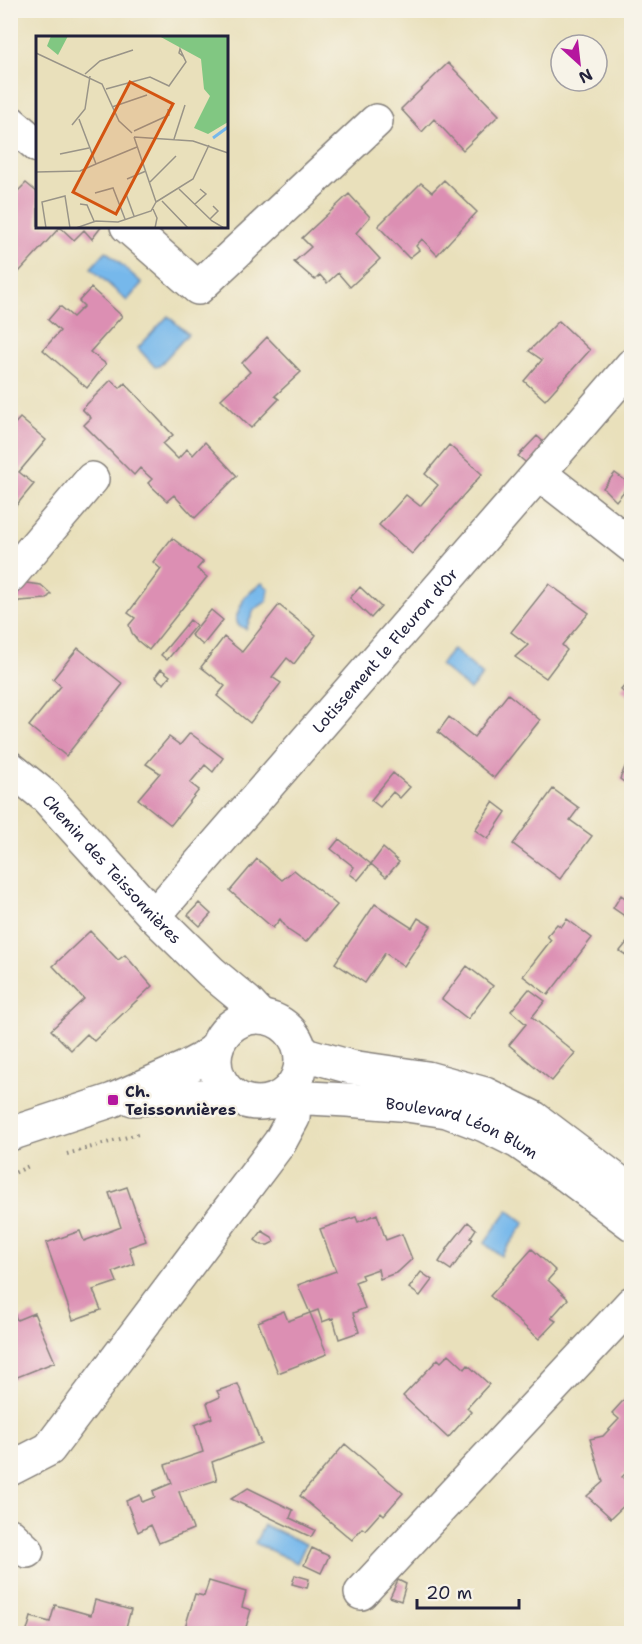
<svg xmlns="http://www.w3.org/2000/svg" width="642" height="1644" font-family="'Shantell Sans',sans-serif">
  <rect width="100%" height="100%" fill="#f7f3e8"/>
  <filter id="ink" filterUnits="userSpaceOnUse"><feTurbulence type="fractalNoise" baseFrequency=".0167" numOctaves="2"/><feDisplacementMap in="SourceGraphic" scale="12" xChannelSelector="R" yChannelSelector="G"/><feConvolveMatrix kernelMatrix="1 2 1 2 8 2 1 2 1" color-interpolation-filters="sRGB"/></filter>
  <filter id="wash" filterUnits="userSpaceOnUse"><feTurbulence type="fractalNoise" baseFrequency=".008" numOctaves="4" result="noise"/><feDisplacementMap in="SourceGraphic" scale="24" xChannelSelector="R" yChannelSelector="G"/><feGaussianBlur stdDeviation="1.35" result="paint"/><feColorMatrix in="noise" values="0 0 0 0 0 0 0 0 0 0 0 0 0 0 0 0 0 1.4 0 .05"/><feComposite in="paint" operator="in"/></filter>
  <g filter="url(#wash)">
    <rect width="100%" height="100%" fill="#e9e0bb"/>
    <path fill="#76b8eb" stroke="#4c6d93" stroke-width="1.5" d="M106 251 142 283 127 301 91 268Z
      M168 316 188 334 159 366 155 367 138 348Z
      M262 583 269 589 267 601 254 610 246 629 238 625 236 618 245 596Z
      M453 649 483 675 470 690 440 665Z
      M508 1210 525 1223 501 1256 484 1243Z
      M264 1525 306 1544 297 1563 255 1543Z"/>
    <g id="blocks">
      <path fill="#dc8fb3" d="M448 63 499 115 463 150 434 119 422 132 401 109Z
        M444 180 477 212 437 255 422 239 416 246 419 250 409 258 378 226 421 183 432 192Z
        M26 183 38 193V226H102L92 239 84 230 74 240 60 227 19 272 10 264V222L13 220 10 218V199Z
        M349 194 370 217 356 233 380 259 350 287 338 273 327 283 320 275 315 280 294 262 311 247 302 238Z
        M91 288 122 316 90 352 106 364 87 388 43 350 60 331 48 320 60 306 73 317 84 306 79 301Z
        M559 321 590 350 545 400 524 381 542 360 529 351Z
        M267 337 301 372 275 396 279 399 251 428 221 399 250 372 242 363Z
        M111 380 120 388 125 383 173 435 163 444 178 459 187 449 193 455 205 442 237 476 195 518 174 495 167 501 148 483 152 479 140 468 134 475 84 425 91 418 82 409Z
        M20 418 46 440 19 472 34 484 10 513V429Z
        M537 436 547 445 530 466 518 456Z
        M449 445 482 474 412 554 379 525 406 495 420 506 438 485 425 474Z
        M615 473 630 484 616 501 603 488Z
        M172 538 203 562 197 569 207 577 149 650 138 641 132 633 129 625 135 618 128 613 161 569 153 562Z
        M18 582 41 585 51 594 46 599 19 601 10 610V591Z
        M549 584 589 613 562 645 567 650 546 678 515 657 528 645 511 632Z
        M360 587 381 607 371 618 350 598Z
        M279 605 316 635 294 664 287 658 272 677 281 683 250 723 217 696 225 686 201 667 224 637 242 652Z
        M211 610 223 620 203 645 191 635Z
        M190 620 196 625 167 660 161 655Z
        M78 648 123 684 66 756 29 726 61 686 53 679Z
        M161 669 170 676 164 684 155 677Z
        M632 677V699L621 690Z
        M508 694 540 720 494 778 438 732 449 717 474 737Z
        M190 733 223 758 213 772 205 765 190 783 199 790 171 825 138 799 160 773 146 764 169 737 180 745Z
        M625 767 632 773V788L620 779Z
        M393 773 410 787 400 798 393 792 380 807 371 800Z
        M553 789 579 808 570 820 592 836 560 879 513 844Z
        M493 802 506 812 488 839 475 830Z
        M339 839 371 864 358 880 350 874 354 867 331 849Z
        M383 848 399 862 386 877 371 864Z
        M257 859 282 880 294 870 337 905 306 942 288 930 280 919 273 928 230 891Z
        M621 895 632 903V959L620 951 629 940 626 917 613 908Z
        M199 903 211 914 200 926 188 915Z
        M375 904 412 928 418 918 431 926 404 966 385 953 365 983 335 963Z
        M567 919 592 938 548 995 523 976 551 940 547 936 557 924 561 927Z
        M90 931 118 960 125 955 152 986 94 1041 87 1034 71 1050 51 1030 84 999 53 966Z
        M467 966 493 986 468 1019 442 999Z
        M529 989 545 1001 532 1017 575 1053 552 1081 509 1045 526 1024 511 1011Z
        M127 1187 146 1241 129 1247 134 1264 113 1272 117 1282 93 1290 101 1310 73 1320 46 1243 80 1231 84 1241 121 1227 109 1193Z
        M377 1214 386 1240 402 1234 412 1259 398 1272 380 1279 378 1269 361 1275 363 1279 355 1282 365 1308 353 1313 359 1332 339 1339 333 1318 322 1322 318 1310 310 1313 298 1285 336 1271 320 1229 356 1217 358 1222Z
        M468 1222 476 1229 470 1238 473 1239 451 1270 439 1262 449 1246Z
        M262 1231 272 1237 274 1242 268 1245H262L255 1240Z
        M532 1249 556 1271 548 1280 568 1299 551 1318 556 1321 539 1339 490 1296Z
        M421 1272 432 1280 420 1296 409 1288Z
        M13 1311 17 1320 34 1313 55 1362 10 1380V1313Z
        M284 1311 288 1321 310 1313 327 1354 278 1373 258 1322Z
        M449 1354 465 1369 468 1365 489 1384 467 1408 471 1412 448 1438 403 1396 438 1359 441 1362Z
        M238 1384 261 1443 212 1462 217 1480 179 1492 193 1529 159 1543 151 1525 138 1532 126 1501 140 1495 142 1502 155 1497 153 1491 172 1483 165 1465 203 1452 195 1425 212 1418 207 1403 220 1397 217 1391Z
        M632 1391V1467L622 1477 632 1486V1498L611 1518 587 1496 603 1482 590 1439 603 1436 619 1419 612 1413Z
        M345 1444 403 1493 384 1515 381 1512 365 1530 362 1528 352 1540 300 1496Z
        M248 1488 293 1510 290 1518 315 1530 311 1537 231 1499Z
        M312 1548 329 1556 321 1573 304 1565Z
        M295 1575 309 1579 307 1588 292 1584Z
        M398 1580 406 1584 401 1601 390 1597Z
        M209 1581 246 1592 242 1607 251 1610 244 1634H183L195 1594 204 1596Z
        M95 1600 131 1610 124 1634H26L31 1617 50 1622 55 1605 91 1615Z"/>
    </g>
  </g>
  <g filter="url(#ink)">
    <use href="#blocks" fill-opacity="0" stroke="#86817b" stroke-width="1.5"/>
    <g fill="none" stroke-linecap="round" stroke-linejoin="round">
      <defs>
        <g id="minor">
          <path d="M10 122 38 146"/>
          <path d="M127 226 198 288 376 121"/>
          <path d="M539 473 632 365"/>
          <path d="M10 576 92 479"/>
          <path id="s1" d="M10 768 46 797 154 916 211 972 247 1002 261 1017"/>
          <path id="s2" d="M154 916 539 473 632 546"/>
          <circle cx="258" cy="1060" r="43"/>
          <path d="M301 1053 351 1067 427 1078 485 1094 534 1118 632 1192"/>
          <path d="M133 1099 178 1096H233"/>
          <path id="s3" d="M271 1102 309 1098 347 1100 400 1104 447 1111 484 1125 518 1142 569 1177 632 1224"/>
          <path d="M10 1134 113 1100 185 1068 202 1059 216 1049"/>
          <path d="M10 1469 49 1449 280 1142 293 1118 295 1083"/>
          <path d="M10 1535 27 1551"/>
          <path d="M361 1593 632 1303"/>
        </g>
      </defs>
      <use href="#minor" stroke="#86817b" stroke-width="36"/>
      <path stroke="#86817b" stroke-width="4" stroke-dasharray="1.5 4.5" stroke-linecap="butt" d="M67 1154 138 1134
        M10 1175 29 1166"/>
      <use href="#minor" stroke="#fff" stroke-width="33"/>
    </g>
  </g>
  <rect fill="#b5179e" stroke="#f7f3e8" stroke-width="2" x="107" y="1094" width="12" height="12" rx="3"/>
  <g text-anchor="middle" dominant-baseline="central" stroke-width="5" stroke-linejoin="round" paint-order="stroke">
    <g font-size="16" fill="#22223b" stroke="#f7f3e8">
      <text stroke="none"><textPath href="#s2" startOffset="352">Lotissement le Fleuron d'Or</textPath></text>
      <text stroke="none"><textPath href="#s1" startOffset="144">Chemin des Teissonnières</textPath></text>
      <text stroke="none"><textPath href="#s3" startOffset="196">Boulevard Léon Blum</textPath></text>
    </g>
    <g font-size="16" font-weight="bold" fill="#22223b" stroke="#f7f3e8" text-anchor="start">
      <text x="125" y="1091">Ch.<tspan x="125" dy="18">Teissonnières</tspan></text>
    </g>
  </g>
  <g transform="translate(36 36)">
    <rect width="192" height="192" fill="#e9e0bb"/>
    <path d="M15 0H32L22 19 11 10ZM123 0H192V86L172 98 158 92 174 60 168 53 165 23Z" fill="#81c782"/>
    <path fill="none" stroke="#76b8eb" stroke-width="3" d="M177 102 192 91"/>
    <path fill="none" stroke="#999488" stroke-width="1.5" d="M0 17 66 48 83 85 96 97M49 38 64 25 97 14M70 53 114 41 133 50 150 26 144 13 143 17 148 21M76 71 111 59M43 83 60 128 101 111M36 89 49 73 54 40M98 95 133 79 132 73M98 101 157 105 192 117M98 101 120 166M138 103 149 69M24 118 53 112M0 136 44 135 60 128M91 143 110 135M114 146 140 120M143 153 176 185 188 192M59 157 77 152 89 183M90 158 98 180M126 165 152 192M120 166 157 143 173 109M44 168 51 169 58 185M159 168 170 158 164 153M117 173 121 182 119 192M174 183 182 175 177 170M10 192 6 166 29 160 34 192M40 192 60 185 82 186 115 175 120 166"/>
    <path fill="#d45411" fill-opacity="0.15" stroke="#d45411" stroke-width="3" d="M94 46 137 68 80 178 37 156Z"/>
    <rect width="192" height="192" fill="none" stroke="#22223b" stroke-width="3"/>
  </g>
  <rect width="642" height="1644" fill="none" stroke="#f7f3e8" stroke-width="36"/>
  <g transform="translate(579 63) rotate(153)"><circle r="28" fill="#f7f3e8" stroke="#a29fa3" stroke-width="1.5"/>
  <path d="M0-4.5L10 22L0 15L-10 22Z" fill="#b5179e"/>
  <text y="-9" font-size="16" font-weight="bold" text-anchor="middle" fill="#22223b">N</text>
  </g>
  <path d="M417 1599v9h102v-9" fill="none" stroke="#22223b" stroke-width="3"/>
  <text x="426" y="1599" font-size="18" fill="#22223b" stroke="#f7f3e8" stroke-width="4.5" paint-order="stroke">20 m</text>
</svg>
